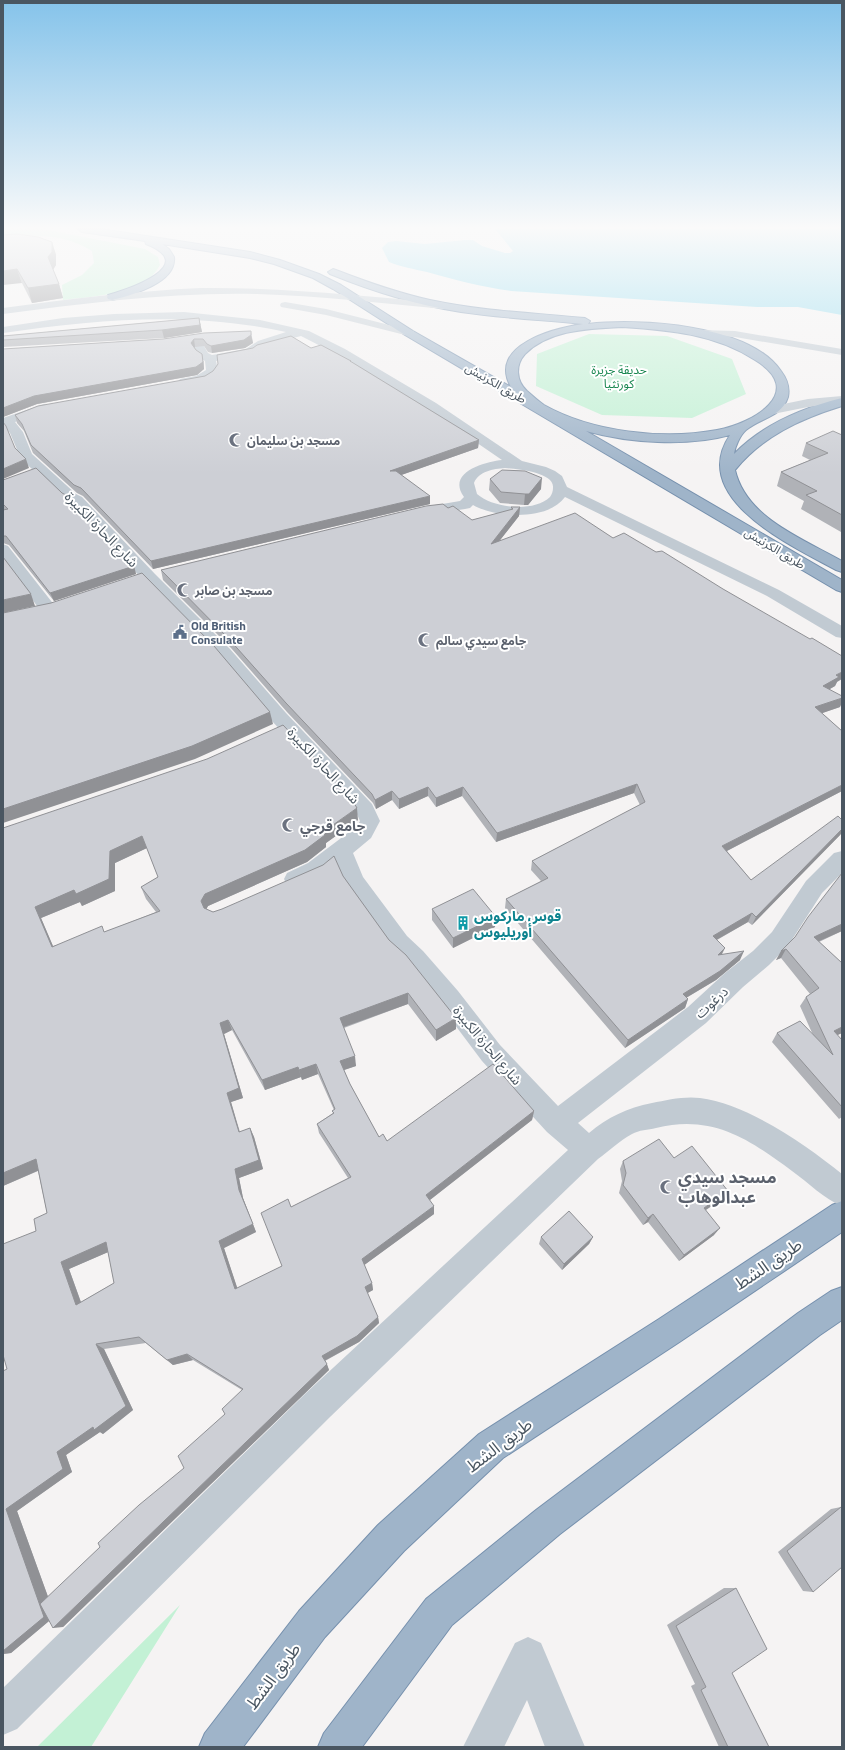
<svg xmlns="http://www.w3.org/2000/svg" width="845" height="1750" font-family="'Titillium Web','Noto Sans Arabic',sans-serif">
  <rect width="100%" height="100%" fill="#f5f3f3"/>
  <path fill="#c3f1d5" d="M3 229H43L145 249 158 257 160 265C144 296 93 296 63 300L62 285 82 275 94 263 92 251C63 233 36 235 3 237Z
    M589 334 667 336 732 359 746 394 692 418 602 415 536 386 537 354Z
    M180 1605 91 1747H37Z"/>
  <path fill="#90daee" d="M495 229H842V315L798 307H757L511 291C482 287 456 280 427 272 414 269 401 267 389 262L382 248 388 242 396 241 425 244 465 240H473L482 246 505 253H510L513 251Z"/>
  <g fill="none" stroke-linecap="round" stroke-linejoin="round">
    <defs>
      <path id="trunk" d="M78 229H101L250 252 280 260 319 274 341 285 413 331 511 387C487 345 555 328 583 324 543 320 502 318 461 312 416 305 372 291 330 274L328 272 333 269 336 270C367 282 398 293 430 300 481 311 533 313 585 318L590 321 588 324C639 318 749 324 781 371 787 379 790 387 788 397 782 417 760 418 746 430 740 435 735 447 734 454 763 424 802 408 842 398V406C800 419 763 436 735 470 746 518 803 539 842 561V572L836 570C794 547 687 499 730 435 687 447 628 443 586 431L842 580V592L836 590 405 335 333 289 313 278 274 264 250 258 162 244 169 249 174 257C177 283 131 295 112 300L108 299 107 297 108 295C129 289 200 265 146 244L145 241 82 232ZM622 327C669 330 715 334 755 360 808 392 752 424 717 430 663 440 592 432 544 405 538 401 533 396 527 391 516 381 515 365 525 354 550 329 590 329 622 327Z
        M842 1201V1232L681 1341 503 1458 404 1551 325 1637 243 1747H199L205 1733 299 1611 378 1525 479 1434 659 1319 832 1205Z
        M842 1287V1320L820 1335 560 1534 452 1625 362 1747H318L324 1733 426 1599 536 1510 798 1313 831 1291Z"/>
    </defs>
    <use href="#trunk" stroke="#7690ad" stroke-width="2"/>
    <path fill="#c1cad2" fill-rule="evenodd" d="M528 1637 541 1643 585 1747H545L527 1700 504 1747H463L515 1643Z"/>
    <path fill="#c1cad2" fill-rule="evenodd" d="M184 312 260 320 309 331 345 349 436 403 522 461 546 467 555 471 562 476 567 487 779 590 842 626V638L836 637 767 596 565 497C548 521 496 518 473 505L470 508 465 509 418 516 413 515 411 512 413 509 460 501 464 497C446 472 485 462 502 460 437 415 372 371 301 336L266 345 254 354 216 361 218 370C210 381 193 388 180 385L178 382 180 379 196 376 206 370 205 361 199 357 188 338 190 336H198L208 353 212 355 246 349 258 341 286 332C191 311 99 319 3 333V327L63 318 114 314ZM505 468C516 469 555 472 553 488 553 491 552 494 550 497 533 513 493 508 477 494L474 483C479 471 493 469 505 468Z
      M699 330 735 331 842 349V355L735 337 695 335 693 333 695 331Z
      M842 396V404L808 407 773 414 769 413 767 410 769 407 808 399Z
      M44 404 48 405 50 408 48 411 15 422 23 432 32 454 76 494 82 497 155 574 230 649 286 713 372 804 380 821 371 838 353 853 363 877 407 936 423 951 458 991 500 1045 558 1106 688 1007 725 973 753 951 772 932 806 881 834 853 842 851V873L822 893 788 946 769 965 743 987 706 1023 578 1123 589 1133C608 1117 627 1108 652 1103 667 1100 684 1096 700 1098 747 1104 805 1144 842 1174V1206C824 1199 809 1183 792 1171 749 1139 712 1114 656 1128 648 1130 639 1130 632 1134 619 1141 609 1151 598 1159L330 1417 17 1729 3 1735V1688L306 1393 568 1150 547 1132 482 1061 440 1005 407 965 391 950 346 887 336 866C323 875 304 890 287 885L284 879 287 873 308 863 357 826 360 821 356 812 272 721 218 657 143 580 72 503 66 500 21 459 10 433 3 424V418Z
      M3 544 8 546 55 606 57 610 55 614 49 615 43 614 3 560Z"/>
    <path fill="#c1cad2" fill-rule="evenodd" d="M201 288C282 287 363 296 444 303L449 306 444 309C382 303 319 296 257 294 172 292 87 303 3 314V308C69 299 134 291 201 288Z
      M285 302 326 309 413 331 415 333 409 336 326 315 281 307 280 305 281 303Z"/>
    <use href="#trunk" fill="#9fb4c9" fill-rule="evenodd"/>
  </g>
  <path fill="#b0b2b7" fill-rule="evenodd" d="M3 235 52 242 56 255V265L53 270 59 284 63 298 32 303 22 283Z
    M199 318 202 332 164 338 3 347V336Z
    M251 331 253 343 245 348 212 353 208 352 204 346 195 347V348L204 362V369L197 375 37 404 3 417V349L163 339Z
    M311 348 351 361V362L479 440 478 448 401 475 430 504 153 569 83 496 77 493 33 453 24 431 17 423 15 415 205 376Z
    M842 435V531L841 532 801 509 804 501 777 486 781 472 810 460 802 456 806 443Z
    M490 479 541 489 528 505H524L500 503 489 490Z
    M3 480 134 566 136 574 54 601 9 545 3 543V510H4L3 509Z
    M511 507H520L519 516 500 540 837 682 835 686 830 689 840 707 822 713 842 731V791L727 851 751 880 841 834 752 925 748 922 717 940 722 954 740 960 716 980 686 998 688 999 685 1008 625 1048 505 908 506 899 541 881 531 870 532 861 640 805 634 793 496 842 462 796 436 807 428 796 399 809 392 800 376 809 373 803 287 712 231 648 163 580 161 570 448 508 472 520 511 510Z
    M358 820 326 843V847L307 862 208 906 206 909 213 912 343 876 389 940 456 1029 436 1041 408 1004 344 1028 356 1066 344 1070 350 1084 379 1137 387 1141 534 1111 532 1120 430 1200 434 1214 364 1265 372 1283 373 1290 367 1293 378 1317 379 1323 359 1342 325 1361 329 1370 63 1627 49 1621 11 1653 3 1654 7 1369 36 1231 47 1213 38 1171 3 1186V828ZM147 848 158 877 141 887 146 899 156 912 105 932 53 946 41 918 80 902 82 906 115 891V863ZM232 1030 265 1090 301 1077 302 1080 318 1074 334 1110 332 1111 333 1113 317 1124 319 1133 348 1178 291 1207 282 1266 237 1288 224 1248 256 1232 243 1198 239 1178 263 1169 254 1137 250 1128 240 1132 231 1102 243 1098 224 1034ZM108 1252 114 1283 81 1302 69 1269ZM146 1343 173 1365 193 1360 242 1390 225 1414 184 1468 48 1597 17 1511 72 1472 66 1455 100 1432 103 1434 133 1410 104 1349Z
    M842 873V931L819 942 842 963V1033L837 1035 842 1040V1117L839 1119 772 1042 777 1033 813 1035 800 1006 806 997 810 994 781 958 776 960 795 937Z
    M432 909 495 927 453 948 432 920Z
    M674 1158 722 1199 706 1210 714 1235 679 1261 648 1222 643 1225 619 1193 622 1181 620 1169 623 1161Z
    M541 1237H593L589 1244 562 1270 539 1244Z
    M841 1507 813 1592 803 1591 778 1552 831 1509Z
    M724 1588H736L732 1673 769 1747H719L691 1686 695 1684 667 1625Z"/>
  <path fill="#909195" d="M52 242 56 255V265L52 271 48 257Z
    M17 269 22 283 3 285V271Z
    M59 284 63 298 32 303 28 288Z
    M199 318 202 332 164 338 162 330Z
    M251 335 253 343 245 348 212 353 211 346Z
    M194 339 195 347 193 351 191 343Z
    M202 354 204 369 197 375 37 404 3 417V408L34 396Z
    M479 440 478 448 390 479V471Z
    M26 459 29 468 3 479V469Z
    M542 478 541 489 528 505H524L525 494Z
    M430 496V504L153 569 151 561Z
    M520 507 519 516 490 553 491 544Z
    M134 566 136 574 54 601 50 593Z
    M31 594 35 606 3 613V600Z
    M842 672V679L837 682 835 686 819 695 823 686 836 675Z
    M842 698V703L840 707 811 717 815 707Z
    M270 712 273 724 195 759 3 823V809Z
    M637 784 634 793 496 842 497 833Z
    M842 785V791L719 855 722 846Z
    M428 787V796L399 809V799Z
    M463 787 462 796 436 807V798Z
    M392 791V800L376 809 375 800Z
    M357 808 358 820 326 843V847L307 862 208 906 205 912 201 901 205 894 323 832Z
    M842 829V832L841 834 752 925 756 917Z
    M142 836 147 848 115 863V891L82 906 80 902 41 918 58 958 52 947 35 907 110 851Z
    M752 913 748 922 709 944 713 936Z
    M496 917 495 927 453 948V938Z
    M842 924V931L808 946 814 937Z
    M725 948 721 956 718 955Z
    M786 949 781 958 776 960 781 951Z
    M744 951 740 960 716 980 679 1002 683 994Z
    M408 993V1004L341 1028 340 1018Z
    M688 999 685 1008 625 1048 628 1040Z
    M456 1018V1029L436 1041V1030Z
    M228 1020 232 1030 224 1034 243 1098 231 1102 242 1141 239 1132 227 1093 220 1023Z
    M842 1027V1033L827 1040 834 1031Z
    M355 1056 356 1066 341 1071 340 1061Z
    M316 1064 318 1074 302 1080 299 1070Z
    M298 1067 301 1077 265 1090 262 1080Z
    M534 1111 532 1120 426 1203V1195Z
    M250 1128 254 1137 263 1169 239 1178 243 1198 256 1232 224 1248 240 1296 235 1289 219 1241 239 1190 235 1169Z
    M36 1159 44 1168 3 1186V1173Z
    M728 1191 722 1199 698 1215 704 1208Z
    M434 1206V1214L363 1266 362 1259Z
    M653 1214 648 1222 643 1225 648 1218Z
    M720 1228 714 1235 679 1261 684 1255Z
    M593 1237 589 1244 562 1270 564 1264Z
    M106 1242 113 1250 69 1269 84 1311 76 1305 61 1262Z
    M372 1283 373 1290 366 1294 365 1287Z
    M378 1317 379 1323 359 1342 324 1361 322 1356Z
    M96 1344 104 1349 133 1410 103 1434 100 1432 66 1455 72 1472 17 1511 55 1616 11 1653 3 1654 6 1509 57 1452Z
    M187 1354 193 1360 173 1365 167 1360Z
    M327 1364 329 1370 63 1627 53 1628Z"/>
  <path fill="#cdcfd5" stroke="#909195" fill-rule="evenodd" d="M17 234 38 237 52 242V252L48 257 59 284 28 288 17 269 3 271V235Z
    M199 318 200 325 162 330 3 340V336Z
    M251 331V335L244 340 211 346 207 344 203 339H194L191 343 196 350 202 354 203 362 196 367 34 396 3 408V349L163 339 204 333Z
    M291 336 311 348 321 345 351 361H350L479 440 390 471H396L430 496 151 561 81 488 74 485 31 445 22 424 15 415 38 406 205 376 213 371 218 364 217 355 253 348 257 345Z
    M3 422 6 426 15 448 26 459 3 469Z
    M833 431 842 435V515L806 495 817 491 781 472 828 453 806 443Z
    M36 468 62 493 68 496 134 566 50 593 6 536H3V510L8 509 3 504V480Z
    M502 470 525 471 542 478 529 494H525L501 492 490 479Z
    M443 504 448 508 453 506 472 520 513 509 511 507H520L491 544 575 513 613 538 624 533 656 552 662 551 723 589 810 639 812 638 842 656V672L836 675 839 677 823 686 842 696V698L815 707 842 731V785L722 846 751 880 838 816 842 820V829L756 917 752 913 713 936 725 948 718 955 744 951 720 971 683 994 688 999 628 1040 506 899 548 878 532 861 645 802 637 784 497 833 463 787 436 798 428 787 399 799 392 791 375 800 372 794 286 703 229 639 161 570 426 506Z
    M3 557 31 594 3 600Z
    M142 573 214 646 270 712 192 746 3 809V613L51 603Z
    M283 725 348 793 357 808 323 832 325 835 305 850 205 894 201 901 204 908 213 912 222 909 323 865 334 856 343 876 389 940 406 955 456 1018 436 1030 408 993 340 1018 355 1056 340 1061 350 1084 379 1137 383 1134 387 1141 493 1064 534 1111 426 1195 434 1206 362 1259 372 1283 365 1287 378 1317 357 1336 322 1356 327 1364 53 1628 40 1604 100 1547 98 1543 139 1505 184 1468 178 1456 225 1414 222 1409 243 1389 187 1354 167 1360 139 1337 96 1344 126 1406 94 1430 93 1427 57 1452 63 1469 6 1509 44 1617 3 1651V1371L7 1369 3 1355V1244L36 1231 34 1219 47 1213 36 1159 3 1173V828L207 759ZM142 836 158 877 141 887 160 911 104 932 102 926 52 947 35 907 74 890 76 894 109 879 110 851ZM228 1020 262 1080 298 1067 299 1070 316 1064 335 1109 332 1111 334 1113 317 1124 351 1177 291 1207 288 1199 261 1213 282 1266 235 1289 219 1241 253 1224 239 1190 235 1169 259 1160 250 1128 239 1132 227 1093 239 1088 220 1023ZM106 1242 114 1283 76 1305 61 1262Z
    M842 873V924L814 937 842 963V1027L834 1031 842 1040V1107L777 1033 800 1021 833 1055 806 997 819 988 786 949 781 951 795 937 808 917Z
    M473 889 496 917 453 938 432 909Z
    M659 1139 674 1158 692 1146 728 1191 704 1208 720 1228 684 1255 653 1214 648 1218 623 1185 626 1173 623 1161Z
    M569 1211 593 1237 564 1264 541 1237Z
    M841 1507 842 1509V1567L813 1592 787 1551Z
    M736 1588 767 1649 732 1673 769 1747H728L701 1690 706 1687 676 1626Z"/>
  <linearGradient id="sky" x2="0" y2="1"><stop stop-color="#85c3ea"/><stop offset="0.48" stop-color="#fafafa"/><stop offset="1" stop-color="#fafafa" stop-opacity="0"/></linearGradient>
  <rect width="845" height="474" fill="url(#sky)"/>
  <defs>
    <symbol id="mosque-bare" viewBox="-9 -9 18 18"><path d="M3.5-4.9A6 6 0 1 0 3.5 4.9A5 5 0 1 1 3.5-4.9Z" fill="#6b7280" stroke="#fff" stroke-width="2.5" paint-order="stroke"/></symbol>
    <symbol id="civic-bare" viewBox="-9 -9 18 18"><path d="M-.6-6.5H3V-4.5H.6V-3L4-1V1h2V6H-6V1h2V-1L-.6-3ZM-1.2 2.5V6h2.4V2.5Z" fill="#5c6f8a" stroke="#fff" stroke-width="2.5" paint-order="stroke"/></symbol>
    <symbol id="building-bare" viewBox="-9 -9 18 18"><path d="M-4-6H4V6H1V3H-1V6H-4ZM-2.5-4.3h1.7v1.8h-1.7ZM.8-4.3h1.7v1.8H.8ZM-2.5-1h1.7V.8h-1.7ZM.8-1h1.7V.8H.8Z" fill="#0f9aa8" stroke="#fff" stroke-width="2.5" paint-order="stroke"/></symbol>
  </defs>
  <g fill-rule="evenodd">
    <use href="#mosque-bare" x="226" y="430" width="20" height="20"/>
    <use href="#mosque-bare" x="174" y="580" width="20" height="20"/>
    <use href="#civic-bare" x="170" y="622" width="20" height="20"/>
    <use href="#mosque-bare" x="415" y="630" width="20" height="20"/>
    <use href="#mosque-bare" x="279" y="815" width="20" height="20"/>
    <use href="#building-bare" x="453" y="913" width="20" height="20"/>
    <use href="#mosque-bare" x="657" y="1177" width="20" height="20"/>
  </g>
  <g text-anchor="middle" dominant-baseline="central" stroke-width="4" stroke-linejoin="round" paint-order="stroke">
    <g font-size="12" fill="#17864f" stroke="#fff">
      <text x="619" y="369">حديقة جزيرة<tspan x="619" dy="14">كورنثيا</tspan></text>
    </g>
    <g font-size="12" fill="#4a5661" stroke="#fff">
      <text transform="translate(496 383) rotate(30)">طريق الكرنيش</text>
      <text transform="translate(775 548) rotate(31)">طريق الكرنيش</text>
    </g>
    <g font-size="12" font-weight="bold" fill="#5b616d" stroke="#fff" text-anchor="start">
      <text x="247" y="440">مسجد بن سليمان</text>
      <text x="195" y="590">مسجد بن صابر</text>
      <text x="436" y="640">جامع سيدي سالم</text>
    </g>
    <g font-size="12" font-weight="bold" fill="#4e5e75" stroke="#fff" text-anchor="start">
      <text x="191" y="625">Old British<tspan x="191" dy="14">Consulate</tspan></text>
    </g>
    <g font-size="14" fill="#4a5661" stroke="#fff">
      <text transform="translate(102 529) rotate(46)">شارع الحارة الكبيرة</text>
      <text transform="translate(324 765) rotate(47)">شارع الحارة الكبيرة</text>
      <text transform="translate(711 1002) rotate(-43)">درغوت</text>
      <text transform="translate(488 1045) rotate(50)">شارع الحارة الكبيرة</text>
    </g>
    <g font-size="14" font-weight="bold" fill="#5b616d" stroke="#fff" text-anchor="start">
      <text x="300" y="825">جامع قرجي</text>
    </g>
    <g font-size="14" font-weight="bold" fill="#0d838f" stroke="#fff" text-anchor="start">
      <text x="474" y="915">قوس ماركوس<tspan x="474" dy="16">أوريليوس</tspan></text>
    </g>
    <g font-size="17" font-weight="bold" fill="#5b616d" stroke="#fff" text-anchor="start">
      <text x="678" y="1177">مسجد سيدي<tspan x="678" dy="20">عبدالوهاب</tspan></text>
    </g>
    <g font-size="17" fill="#4a5661" stroke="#fff">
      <text transform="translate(768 1264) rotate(-34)">طريق الشط</text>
      <text transform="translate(499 1445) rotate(-37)">طريق الشط</text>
      <text transform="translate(273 1676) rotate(-53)">طريق الشط</text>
    </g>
  </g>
  <rect width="845" height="1750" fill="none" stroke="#4a5661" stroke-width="8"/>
</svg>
